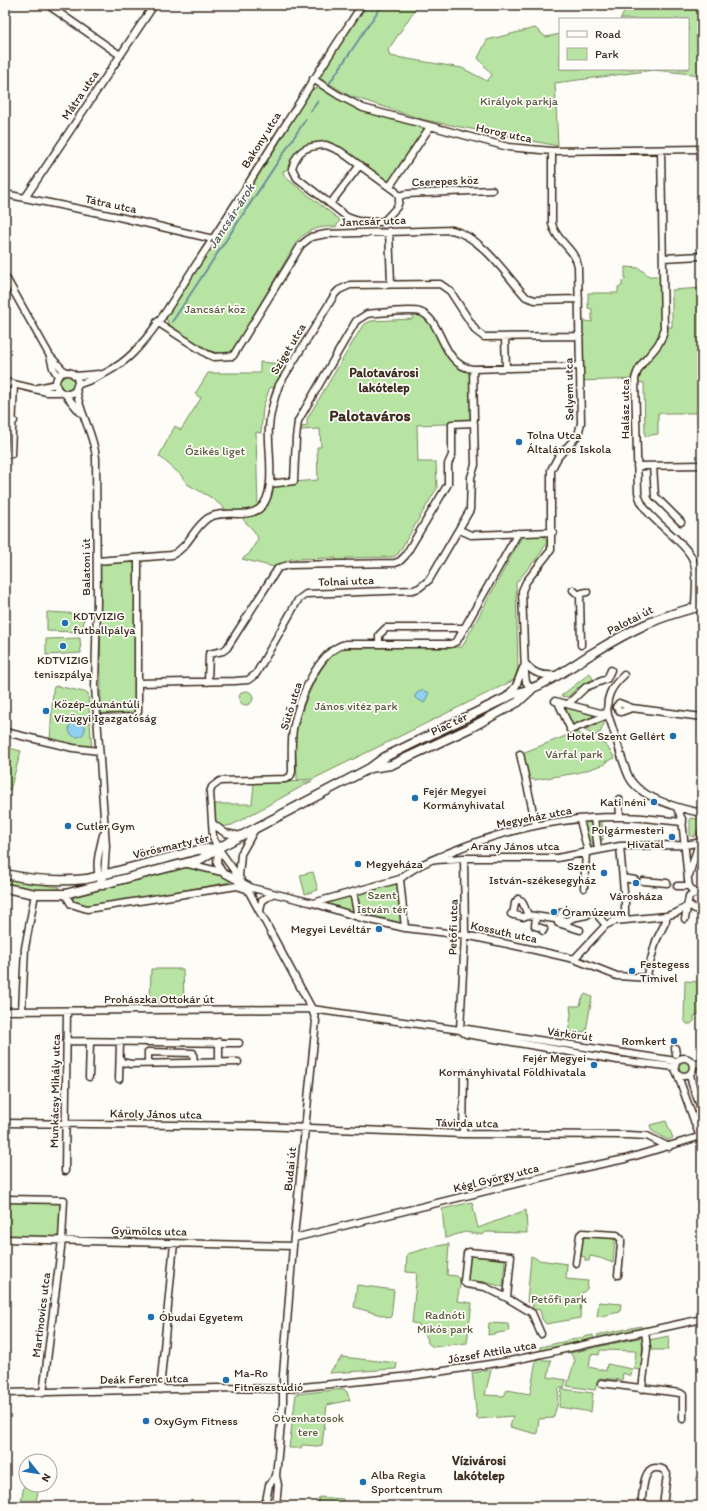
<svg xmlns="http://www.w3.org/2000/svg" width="707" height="1511" font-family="Itim,sans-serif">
  <rect width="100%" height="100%" fill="#fdfcf7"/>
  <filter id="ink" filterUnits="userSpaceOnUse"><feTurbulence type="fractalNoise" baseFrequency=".025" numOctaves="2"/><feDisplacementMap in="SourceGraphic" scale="8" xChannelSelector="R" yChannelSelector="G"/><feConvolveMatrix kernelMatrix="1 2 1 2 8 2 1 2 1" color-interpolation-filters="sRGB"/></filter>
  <g filter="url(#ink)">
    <path fill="#b7e4a2" stroke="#798760" d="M358 5H418L388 50 390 56 462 68 487 81 492 75 478 58 487 40 535 28 546 37 560 34V69H688V19H620L629 5H702V75L654 70 555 83 558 146 425 120 350 96 313 74Z
      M322 86 363 108 430 127 390 186 333 148 304 149 292 168 283 171 285 177 340 220 336 227C319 226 309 229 297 241L232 353 224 354 205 350 169 325 166 318 167 313 196 271 309 91Z
      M625 267 639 268 649 276H664L665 327H672V290L702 288V413H658V434L645 436 644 383 635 382V379L580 381 579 320 592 322V309L588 308V293H618V287L622 286V281L625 280Z
      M413 312 426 315 454 361 473 369 474 423 417 425 418 462H436L437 488 398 554 393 557 346 558 345 564 336 563V558L290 559 289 565 278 568 242 559 249 554 258 539C255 528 245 525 241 515L259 512 268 505 270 484 318 480 317 447H321L320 429 300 430 301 427 307 426V419L363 325 371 321 413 319Z
      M260 362 283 364C288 373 281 381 276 389L270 387 263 407 261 433 256 432 258 510 230 513 212 498 187 484 181 475 159 456 175 426 181 430 201 398 195 394 208 373H260Z
      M59 382a8 8 0 1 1 16 0a8 8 0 1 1-16 0Z
      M522 536H544L547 542 541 553 516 583 518 668 514 680 313 779 297 780C297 766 294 748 296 734 298 715 323 650 344 648L462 647Z
      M136 561 135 713 101 715 100 563Z
      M47 612 84 614 83 632 47 631Z
      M80 638 81 653 46 655V639Z
      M590 673 593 679 591 683 577 688 568 697 561 696Z
      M58 686 88 693 92 751 50 742 53 690 54 687Z
      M239 698a7 7 0 1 1 14 0a7 7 0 1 1-14 0Z
      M564 705 591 712 593 717C588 723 578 726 570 726L561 706Z
      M605 721 600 733H598L596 736 584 730Z
      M576 732 606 745 615 758 605 762 606 764 577 773 534 780 528 778 522 753Z
      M5 747 21 751 10 790 5 788Z
      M312 781 232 825 222 827C213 821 214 814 214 804H252L254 783Z
      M690 818 702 820 694 837 690 836Z
      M602 820 603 840 593 842V844L587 846 581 822Z
      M202 853 204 854 115 879 113 877Z
      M182 868C199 867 218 872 232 880L231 882 98 905 82 906 73 901 74 897Z
      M313 872 318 890 305 894 300 875Z
      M5 877 27 883 59 887V890L43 891 5 884Z
      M398 880 401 923 322 904 321 901Z
      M151 969H183L184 1002 150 1003Z
      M685 981 701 982 702 1012 694 1016V1021L691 1024H687L684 1020Z
      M585 994 592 997 586 1031 573 1035 568 1033 571 1015 570 1006H580L581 1000Z
      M676 1067a8 8 0 1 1 16 0a8 8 0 1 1-16 0Z
      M666 1121 673 1138 668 1140 652 1131 650 1125Z
      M5 1199 64 1200 62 1240 5 1239Z
      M472 1202 478 1228 526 1210 527 1233 486 1232 483 1235 465 1232 445 1238 442 1209Z
      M583 1236 615 1239 613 1263 600 1258 590 1256 589 1261H585V1257L581 1256Z
      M449 1244 447 1275 457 1276 461 1280 457 1301 472 1303 467 1343 433 1347 428 1343 427 1337 419 1330V1324L412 1323 417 1273 406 1272 407 1254 432 1247Z
      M469 1255 505 1260 503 1287 485 1282 467 1280Z
      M531 1256 539 1260 567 1264 566 1279 588 1281 587 1289 581 1294 580 1318 546 1324 542 1319 540 1310 532 1309 533 1304 527 1302Z
      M357 1285 394 1290 391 1318 354 1307Z
      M599 1302 621 1304 620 1312 597 1317Z
      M489 1323 508 1324 509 1331 488 1335Z
      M641 1326V1331L599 1340 597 1335Z
      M593 1335 594 1341 541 1353 540 1347Z
      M669 1336 668 1350H649V1340Z
      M643 1337 641 1370 634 1369 636 1351 600 1350 599 1355 591 1354 589 1367 606 1371 607 1364 632 1369 631 1376 623 1373 622 1380 599 1378 595 1390 567 1386 575 1360 570 1353Z
      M342 1357 397 1363 396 1369 329 1373Z
      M536 1360H551L548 1377 566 1380 564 1388H559L557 1406 553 1418 539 1419 537 1434 510 1427 513 1416 477 1419 472 1373 491 1370 485 1395 504 1396 507 1390 530 1394Z
      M344 1389 347 1392 350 1400 327 1405 322 1445 318 1446 302 1445 301 1448H289L296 1394Z
      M562 1389 593 1393 591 1412 559 1407Z
      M24 1486 39 1487 35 1506H20Z
      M319 1497 343 1499 342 1506H318Z"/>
    <path fill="#8ed1f0" stroke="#6d8e9c" d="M422 690 429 693 424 703 414 697 419 691Z
      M69 729a8 8 0 1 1 16 0a8 8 0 1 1-16 0Z"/>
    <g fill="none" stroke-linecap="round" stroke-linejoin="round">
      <path stroke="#6d8e9c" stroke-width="2" d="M329 84 382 5
        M311 111 318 101
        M172 322 306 119"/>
      <path stroke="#d6d2cc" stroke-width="6" stroke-dasharray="6 3" stroke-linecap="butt" d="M587 915 599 917"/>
      <defs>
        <path id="minor" d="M48 5 120 55
          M313 79 338 95 363 108 508 147 552 151 702 149
          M326 145 340 151 395 191 399 196V201L397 207 385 220 380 222 358 221 347 217 297 178 292 168C298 148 308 146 326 145Z
          M661 150 664 330C661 350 639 359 635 379L638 492C641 517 678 534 691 556 699 570 695 592 695 608
          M390 186 430 127
          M5 194 119 217 213 239
          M399 196 406 194 492 190
          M25 198 154 5
          M330 204 360 165
          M389 231 391 283
          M663 258 702 256
          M5 276 50 356 65 372
          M157 322 207 354 214 357 233 356 301 245 311 237 326 234 452 230C482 237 506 275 526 297L535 300 579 299
          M505 338 506 368
          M50 356 53 368 58 376
          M473 369 474 419
          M56 383a11 11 0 1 1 22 0a11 11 0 1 1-22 0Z
          M75 376 99 374
          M5 382 47 392H61
          M77 385C96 379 118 368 132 354 159 327 178 291 199 260 255 176 306 89 362 5
          M38 388 56 384
          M76 388C79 413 94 433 96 458L97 601 95 687 106 846 104 877
          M65 394 80 412
          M5 421H14
          M5 454H11L14 384
          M637 466 702 465
          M653 466 655 496 681 522
          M270 484 294 481 296 438 298 421 356 321 367 314C380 313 410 309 420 312 443 319 441 366 473 369L580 366
          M460 530 471 535 553 532
          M97 561 172 555C189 547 193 528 208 518 223 509 245 519 259 509 278 495 267 448 269 427 270 412 274 399 279 385L335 294 339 290 350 285 440 284 450 291 476 331 484 337 580 336
          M695 578 702 588
          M573 590 580 596 581 645
          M580 596 582 593 587 592
          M379 644V635L386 628H465
          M525 663C533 674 543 676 556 675
          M138 683 235 681 248 680 256 674 298 600 306 594 413 590 419 588 429 580 470 510 471 477 475 465 474 423 452 424V455L448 464V484L405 556 400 561 395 563 289 565 278 568 227 648 223 651 209 654 208 682
          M532 690 526 682 525 673 522 591 526 582 551 550V470L558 457 578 435 581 423 578 266C575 249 556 241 552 224V151
          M507 696 516 686 523 668
          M555 701 608 715C605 698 611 687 624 675
          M558 702 571 730
          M568 704 586 687 607 679 611 670
          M632 708 621 712 616 707 619 703 632 708 702 717
          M97 718 135 717 138 712V558
          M570 730 608 715C616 735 620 757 629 777 639 798 681 809 702 813
          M5 732 73 748 99 751
          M520 754 536 825
          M619 799 620 817
          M677 808 682 819 688 880 689 886 694 893
          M594 818 598 849
          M580 820 588 852
          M212 823 225 833 241 836
          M620 846 624 892
          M218 848 217 863 222 872
          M464 858H557L620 846 685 845 702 842
          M437 860 464 858 465 935 460 1030
          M188 864 222 872 252 888 313 903 358 917 405 928 465 935 526 948 574 959 617 976 650 978
          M689 875 702 833
          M239 876 241 854 255 829
          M623 878 635 880
          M400 879C414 866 430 861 448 853 501 831 560 817 619 817 640 817 662 820 683 822
          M400 879 405 928
          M643 881 667 883
          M103 886C93 868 99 853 103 835
          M677 886H689
          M584 888 586 852
          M353 892 358 917
          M65 894 71 904 87 909 237 886 246 889
          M313 903 400 879
          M689 905 695 909 702 906
          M260 911 262 901 272 894
          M511 914 523 917 528 915 568 921 572 918 587 915
          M513 915 515 903 518 899 522 901 528 915
          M578 916 577 913 562 912 558 923 580 930
          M536 917 535 926 544 929 543 931
          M599 917 606 925
          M685 919 689 896 696 893 702 895
          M625 920V901
          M574 959 606 925 615 921 666 916 676 913 689 905
          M646 978 656 941 666 921V916
          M5 1011 312 1009 460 1030 467 1029 676 1061
          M22 1011 25 948 35 894
          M460 1030 466 1034 617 1060 674 1067
          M66 1041 239 1043
          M675 1048 676 1054
          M675 1067a9 9 0 1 1 18 0a9 9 0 1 1-18 0Z
          M120 1059 122 1062 131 1064 238 1062
          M219 1062V1042
          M148 1063V1052L193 1053 194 1063
          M692 1063 702 1064
          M677 1073 702 1143
          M690 1074 692 1084 702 1111
          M89 1077 90 1042
          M119 1079 120 1042
          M5 1123 260 1126 463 1134 628 1135 647 1136 669 1147
          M463 1134 464 1073
          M65 1171 67 1011
          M5 1199 64 1200 62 1240 43 1393
          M294 1238 568 1171 625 1159 702 1136
          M5 1239 293 1246
          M576 1263 580 1235 582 1233 617 1235 621 1239V1244L618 1275
          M507 1298 511 1256 469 1252 467 1253 464 1281 466 1284 485 1287 507 1298 532 1313 541 1334
          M601 1383 680 1393 683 1395V1419
          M642 1389 647 1348 645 1331
          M160 1390 174 1243
          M5 1393 219 1388 283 1389 411 1376 510 1361 702 1319
          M265 1506 269 1485 276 1476
          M276 1506 278 1485 276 1476 283 1403V1375L293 1246 316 1021 312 1009 248 890 218 848 213 837 210 792 212 787 220 781 285 779 290 777 292 772C292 758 291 743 293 729 298 703 317 650 346 644H451L457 641 518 533
          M641 1506C643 1496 642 1466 657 1468 662 1468 665 1470 667 1474L663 1506"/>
        <path id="major" d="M370 768 391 765 470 728 518 702 531 690
          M5 874C32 880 59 882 87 879L198 850 216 848
          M5 888 35 894H65L201 859 218 848 370 768 385 757 514 694C544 687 567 669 593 653 631 630 658 616 702 606"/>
      </defs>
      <use href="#minor" stroke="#3b2a1e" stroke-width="9"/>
      <use href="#major" stroke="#3b2a1e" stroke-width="11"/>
      <use href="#minor" stroke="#fdfcf7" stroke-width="6"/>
      <use href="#major" stroke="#fdfcf7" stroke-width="8"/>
    </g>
  </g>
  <g fill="#1f6fb2" stroke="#fdfcf7" stroke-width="1.5">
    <circle cx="519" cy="442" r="4"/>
    <circle cx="65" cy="623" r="4"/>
    <circle cx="63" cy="646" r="4"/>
    <circle cx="46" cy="711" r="4"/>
    <circle cx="673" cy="736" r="4"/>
    <circle cx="415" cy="798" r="4"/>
    <circle cx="654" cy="802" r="4"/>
    <circle cx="68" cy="826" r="4"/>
    <circle cx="672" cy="837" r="4"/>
    <circle cx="358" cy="864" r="4"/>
    <circle cx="604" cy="873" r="4"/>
    <circle cx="636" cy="883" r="4"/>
    <circle cx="554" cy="912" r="4"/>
    <circle cx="379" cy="929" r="4"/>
    <circle cx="632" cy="971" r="4"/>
    <circle cx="674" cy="1041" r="4"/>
    <circle cx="594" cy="1065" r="4"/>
    <circle cx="151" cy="1317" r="4"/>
    <circle cx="226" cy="1380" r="4"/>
    <circle cx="146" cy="1421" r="4"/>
    <circle cx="363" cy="1482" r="4"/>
  </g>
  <g text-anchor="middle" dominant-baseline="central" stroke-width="3.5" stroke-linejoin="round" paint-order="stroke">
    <g font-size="12" fill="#3b2a1e" stroke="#fdfcf7">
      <text transform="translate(80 95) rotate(-56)">Mátra utca</text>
      <text transform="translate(504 133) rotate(12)">Horog utca</text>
      <text transform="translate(261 140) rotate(-58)">Bakony utca</text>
      <text transform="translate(445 181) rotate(-2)">Cserepes köz</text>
      <text transform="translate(111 204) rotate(12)">Tátra utca</text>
      <text transform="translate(373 221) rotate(-2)">Jancsár utca</text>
      <text transform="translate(288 349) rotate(-59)">Sziget utca</text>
      <text transform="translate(569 389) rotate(-91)">Selyem utca</text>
      <text transform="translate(625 409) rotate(-90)">Halász utca</text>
      <text transform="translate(86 567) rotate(-90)">Balatoni út</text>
      <text transform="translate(346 581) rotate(-2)">Tolnai utca</text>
      <text transform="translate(630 620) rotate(-27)">Palotai út</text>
      <text transform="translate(291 706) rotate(-73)">Sütő utca</text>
      <text transform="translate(449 724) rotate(-25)">Piac tér</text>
      <text transform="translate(534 817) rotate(-11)">Megyeház utca</text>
      <text transform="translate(171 846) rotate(-13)">Vörösmarty tér</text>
      <text x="515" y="846">Arany János utca</text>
      <text transform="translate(453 927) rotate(-89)">Petőfi utca</text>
      <text transform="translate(504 932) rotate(12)">Kossuth utca</text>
      <text x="159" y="999">Prohászka Ottokár út</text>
      <text transform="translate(570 1034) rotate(8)">Várkörút</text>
      <text transform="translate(55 1091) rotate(-89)">Munkácsy Mihály utca</text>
      <text transform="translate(156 1114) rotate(1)">Károly János utca</text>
      <text transform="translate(467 1123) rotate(1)">Távirda utca</text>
      <text transform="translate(290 1169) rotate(-84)">Budai út</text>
      <text transform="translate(496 1178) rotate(-14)">Kégl György utca</text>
      <text transform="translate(149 1231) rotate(1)">Gyümölcs utca</text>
      <text transform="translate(41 1315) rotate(-83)">Martinovics utca</text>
      <text transform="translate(492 1352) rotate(-10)">József Attila utca</text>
      <text transform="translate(144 1379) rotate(-1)">Deák Ferenc utca</text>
    </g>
    <g font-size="12" fill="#5a583f" stroke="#fdfcf7">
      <text x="519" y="101">Királyok parkja</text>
      <text x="215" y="309">Jancsár köz</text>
      <text x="215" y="451">Őzikés liget</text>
      <text x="356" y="706">János vitéz park</text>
      <text x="574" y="754">Várfal park</text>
      <text x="382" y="895">Szent<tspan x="382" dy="14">István tér</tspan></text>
      <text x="559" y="1299">Petőfi park</text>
      <text x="445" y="1315">Radnóti<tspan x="445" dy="14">Mikós park</tspan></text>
      <text x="308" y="1418">Ötvenhatosok<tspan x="308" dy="14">tere</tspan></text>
    </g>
    <g font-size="12" fill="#3b2a1e" stroke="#fdfcf7" text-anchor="start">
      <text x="527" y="435">Tolna Utca<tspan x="527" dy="14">Általános Iskola</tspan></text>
      <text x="73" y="616">KDTVIZIG<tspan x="73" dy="14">futballpálya</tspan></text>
      <text x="63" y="660" text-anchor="middle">KDTVIZIG<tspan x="63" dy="14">teniszpálya</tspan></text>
      <text x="54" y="704">Közép-dunántúli<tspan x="54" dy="14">Vízügyi Igazgatóság</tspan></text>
      <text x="665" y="736" text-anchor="end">Hotel Szent Gellért</text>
      <text x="423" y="791">Fejér Megyei<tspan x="423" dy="14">Kormányhivatal</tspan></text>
      <text x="646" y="802" text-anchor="end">Kati néni</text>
      <text x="76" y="826">Cutler Gym</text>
      <text x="664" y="830" text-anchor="end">Polgármesteri<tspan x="664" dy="14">Hivatal</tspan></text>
      <text x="366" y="864">Megyeháza</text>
      <text x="596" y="866" text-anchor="end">Szent<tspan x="596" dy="14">István-székesegyház</tspan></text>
      <text x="636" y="896" text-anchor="middle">Városháza</text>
      <text x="562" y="912">Óramúzeum</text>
      <text x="371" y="929" text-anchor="end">Megyei Levéltár</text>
      <text x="640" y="964">Festegess<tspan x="640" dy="14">Timivel</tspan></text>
      <text x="666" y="1041" text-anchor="end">Romkert</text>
      <text x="586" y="1058" text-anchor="end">Fejér Megyei<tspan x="586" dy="14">Kormányhivatal Földhivatala</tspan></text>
      <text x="159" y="1317">Óbudai Egyetem</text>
      <text x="234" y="1373">Ma-Ro<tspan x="234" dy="14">Fitneszstúdió</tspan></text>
      <text x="154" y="1421">OxyGym Fitness</text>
      <text x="371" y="1475">Alba Regia<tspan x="371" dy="14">Sportcentrum</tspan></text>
    </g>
    <g font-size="13" font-style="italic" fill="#545c5d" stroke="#fdfcf7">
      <text transform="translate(231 216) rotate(-57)">Jancsár-árok</text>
    </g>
    <g font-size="13" font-weight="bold" fill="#3b2a1e" stroke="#fdfcf7">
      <text x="384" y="372">Palotavárosi<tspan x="384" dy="15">lakótelep</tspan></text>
      <text x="479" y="1460">Vízivárosi<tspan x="479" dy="15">lakótelep</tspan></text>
    </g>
    <g font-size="16" font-weight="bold" fill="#3b2a1e" stroke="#fdfcf7">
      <text x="370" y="415">Palotaváros</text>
    </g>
  </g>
  <rect width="707" height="1511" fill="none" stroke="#fdfcf7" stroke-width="20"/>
  <rect x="10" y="10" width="687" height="1491" fill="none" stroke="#3b2a1e" stroke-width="1.5" filter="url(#ink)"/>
  <rect x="559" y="18" width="130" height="52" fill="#fdfcf7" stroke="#afa8a0"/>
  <rect x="567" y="31" width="20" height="6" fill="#fdfcf7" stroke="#afa8a0"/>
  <text x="595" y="38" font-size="12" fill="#3b2a1e">Road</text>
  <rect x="567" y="48" width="20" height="12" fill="#b7e4a2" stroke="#afa8a0"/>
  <text x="595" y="58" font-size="12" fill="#3b2a1e">Park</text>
  <g transform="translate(38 1473) rotate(120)"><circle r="19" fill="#fdfcf7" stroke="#afa8a0"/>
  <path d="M0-3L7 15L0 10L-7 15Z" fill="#1f6fb2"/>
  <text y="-6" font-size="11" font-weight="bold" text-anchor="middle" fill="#3b2a1e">N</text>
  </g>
</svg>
